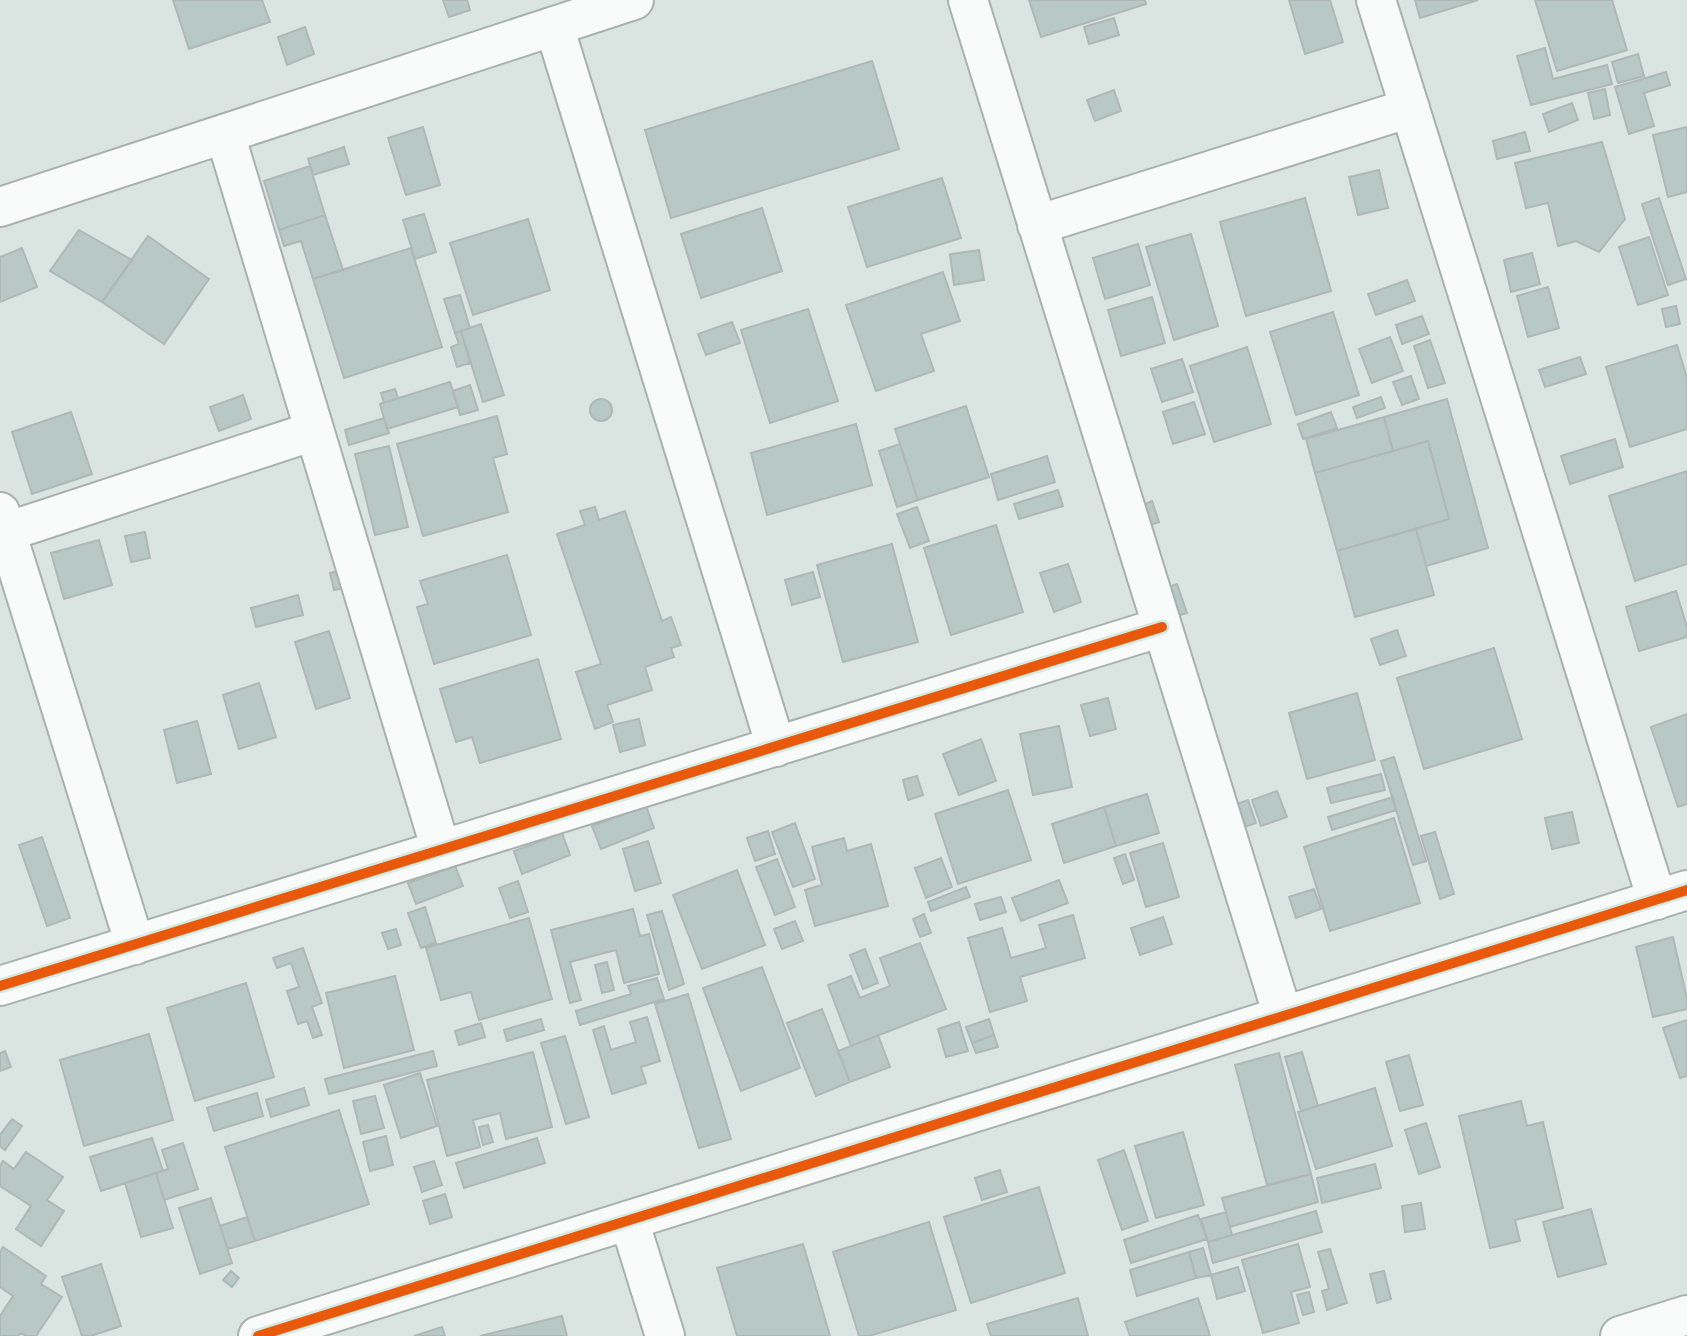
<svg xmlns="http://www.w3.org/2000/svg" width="1687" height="1336" font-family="'Asap Condensed',sans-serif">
  <rect width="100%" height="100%" fill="#dae5e2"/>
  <path fill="#b8c8c4" stroke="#afb8b5" stroke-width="2" d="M173 0H262L270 22 189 49Z
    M443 0H467L470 10 449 17Z
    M1029 0H1145L1146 4 1041 37Z
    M1289 0H1330L1343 42 1305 54Z
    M1415 0H1478L1420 18Z
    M1535 0H1612L1627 50 1557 71Z
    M1114 18 1119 35 1089 44 1084 27Z
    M305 27 314 54 287 65 278 37Z
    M1545 48 1553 79 1607 65 1612 84 1531 105 1517 56Z
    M1638 54 1644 76 1618 83 1612 62Z
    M872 61 899 149 671 218 645 130Z
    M1666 72 1670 85 1644 93 1654 126 1629 134 1615 87Z
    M1605 89 1610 115 1594 119 1588 93Z
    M1114 90 1121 111 1095 121 1087 100Z
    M1572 103 1578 120 1549 132 1543 114Z
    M423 127 440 185 406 195 388 138Z
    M1687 127V192L1668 197 1653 135Z
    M1525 132 1530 151 1497 159 1493 141Z
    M1602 142 1625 219 1599 252 1576 241 1558 246 1548 203 1526 208 1515 163Z
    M344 147 349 164 313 175 308 159Z
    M310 166 325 215 279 230 264 181Z
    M1379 170 1388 208 1358 215 1349 177Z
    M942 178 961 238 867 267 848 207Z
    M1305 198 1331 291 1246 316 1220 222Z
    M1659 198 1686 279 1668 285 1642 204Z
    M762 208 782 271 701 298 681 234Z
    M424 214 436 252 415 259 403 220Z
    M325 215 343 270 313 279 301 241 284 246 279 230Z
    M528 219 550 290 473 315 450 243Z
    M79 230 132 260 102 302 50 271Z
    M1191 234 1218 326 1174 340 1146 247Z
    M148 236 209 279 164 344 102 302Z
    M1649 237 1668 295 1638 305 1619 247Z
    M1138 244 1150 285 1105 299 1093 258Z
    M22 248 37 287 0 302V257Z
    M411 248 442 347 344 378 313 279Z
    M979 250 984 280 954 285 950 254Z
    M1532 253 1540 284 1511 292 1504 260Z
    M943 272 960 321 921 334 934 371 876 391 846 305Z
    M1407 280 1415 301 1376 315 1368 294Z
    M1548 287 1559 328 1528 337 1517 296Z
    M460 295 470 328 455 333 444 299Z
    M1152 297 1165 343 1121 356 1108 310Z
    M1676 306 1680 324 1666 327 1662 309Z
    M808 309 838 401 770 423 741 330Z
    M1333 312 1359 395 1296 415 1270 332Z
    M1422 316 1429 334 1402 344 1396 325Z
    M732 322 740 343 706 355 698 334Z
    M481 324 504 395 483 402 461 331Z
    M461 331 470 363 457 367 451 347 459 344 455 333Z
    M1390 337 1403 371 1372 383 1359 349Z
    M1430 340 1445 383 1428 388 1414 346Z
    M1677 345 1687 378V429L1630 447 1606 367Z
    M1247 347 1271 424 1214 442 1190 366Z
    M1580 357 1586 374 1545 387 1539 370Z
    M1182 359 1193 392 1162 402 1151 369Z
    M1411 376 1419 399 1402 405 1393 382Z
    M450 382 458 407 387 429 380 404Z
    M470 385 478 410 460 415 453 391Z
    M395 389 398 398 384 403 381 393Z
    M243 395 251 419 219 431 210 407Z
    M1381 397 1385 408 1357 418 1353 407Z
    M590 410a11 11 0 1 1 22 0a11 11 0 1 1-22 0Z
    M1447 399 1488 548 1426 566 1416 529 1449 519 1428 441 1393 451 1384 417Z
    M1194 402 1205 434 1173 444 1163 412Z
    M966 406 989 477 918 500 895 429Z
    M71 412 92 474 32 494 12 432Z
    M1331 412 1337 428 1303 439 1298 424Z
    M497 416 507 454 493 458 508 512 423 536 397 444Z
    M1384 417 1393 451 1315 473 1306 439Z
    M384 418 389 433 349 445 345 430Z
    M856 424 872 485 767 515 751 453Z
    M1615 439 1623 467 1570 484 1561 456Z
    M1428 441 1449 519 1337 551 1315 473Z
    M900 444 918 500 897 507 879 451Z
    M389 446 408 527 375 535 355 454Z
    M1047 456 1055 482 998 500 991 474Z
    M1687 471V564L1635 581 1609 496Z
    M1058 490 1063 506 1019 519 1014 504Z
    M1152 501 1159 522 1150 525 1143 505Z
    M595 507 599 520 625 511 662 621 671 617 681 645 671 648 674 657 645 667 652 690 607 705 613 722 595 729 576 672 601 664 557 534 585 525 580 511Z
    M917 507 929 541 910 548 897 514Z
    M996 525 1023 612 951 635 924 548Z
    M1416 529 1434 595 1355 617 1337 551Z
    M145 532 150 558 131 562 125 536Z
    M99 540 112 585 64 599 51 553Z
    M892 544 918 642 843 662 817 565Z
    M507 555 531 635 434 664 417 607 428 604 420 581Z
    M1068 564 1081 602 1054 612 1040 573Z
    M340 571 344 588 334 590 330 573Z
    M813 572 820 597 792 605 785 580Z
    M1177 584 1187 613 1173 617 1163 589Z
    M1676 591 1687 627V637L1639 651 1626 607Z
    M298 595 303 615 256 627 251 608Z
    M1397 630 1406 656 1380 665 1371 639Z
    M329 631 350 698 316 709 295 642Z
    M1494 648 1522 739 1424 769 1397 678Z
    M538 659 561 739 480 763 472 737 456 742 440 689Z
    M259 683 276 737 239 749 223 695Z
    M1357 693 1375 760 1307 779 1289 713Z
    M1108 698 1116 729 1090 736 1081 705Z
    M1687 714V804L1678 807 1651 727Z
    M639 719 645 745 620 752 613 725Z
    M197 721 211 774 177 783 164 730Z
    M1059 726 1072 787 1033 795 1020 734Z
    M981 739 996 781 959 795 943 754Z
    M1394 757 1426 861 1413 865 1381 761Z
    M1381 774 1385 790 1331 803 1327 788Z
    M917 776 923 795 908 800 903 780Z
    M1008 790 1031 860 958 884 935 814Z
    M1277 791 1287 817 1261 826 1252 800Z
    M1147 794 1159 833 1116 846 1104 807Z
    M1393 797 1396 810 1332 830 1328 817Z
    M1248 800 1256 823 1236 830 1228 807Z
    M646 806 654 828 601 849 592 826Z
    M1104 807 1116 846 1064 863 1052 824Z
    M1572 812 1579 843 1552 849 1545 818Z
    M1394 818 1420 903 1330 931 1304 847Z
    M795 823 815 879 793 887 772 832Z
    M768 831 775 854 755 861 747 838Z
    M1435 832 1454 894 1440 899 1421 836Z
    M562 833 570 855 522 874 514 851Z
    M42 837 70 918 47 926 19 845Z
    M844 838 847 851 871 844 888 906 815 926 805 890 822 885 812 847Z
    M648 841 661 883 635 891 623 849Z
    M1163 843 1179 897 1146 907 1130 853Z
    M1125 854 1134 880 1123 884 1114 858Z
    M941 858 952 887 926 898 915 868Z
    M777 859 795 907 775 915 756 867Z
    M455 866 463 886 416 904 408 883Z
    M737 870 765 945 702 969 673 895Z
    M1059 880 1068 903 1021 921 1012 898Z
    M518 881 528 912 510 918 499 888Z
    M966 887 970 897 931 911 928 902Z
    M1314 889 1321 909 1296 918 1289 897Z
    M1001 897 1006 912 980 920 975 904Z
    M425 907 436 943 421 948 408 913Z
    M633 909 640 936 649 934 659 974 624 983 616 950 570 962 581 1000 570 1003 551 930Z
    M662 911 684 984 669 990 647 915Z
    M924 914 931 933 920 937 913 919Z
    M1073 915 1085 958 1020 977 1027 1001 990 1012 968 938 1002 928 1011 958 1046 948 1039 925Z
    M1163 917 1172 944 1140 955 1131 928Z
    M529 918 552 999 479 1020 471 992 441 1000 426 948Z
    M795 921 803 941 782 949 774 929Z
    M396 929 401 945 388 949 382 933Z
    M1673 937 1687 999V1009L1653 1017 1636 947Z
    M920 943 946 1009 851 1046 828 985 851 976 860 998 890 986 880 958Z
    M303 948 322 1003 312 1007 322 1035 313 1038 307 1021 298 1024 287 991 299 987 291 963 277 968 273 958Z
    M865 949 878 983 863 989 850 955Z
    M607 962 614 990 602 993 595 965Z
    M762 967 800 1068 741 1091 703 988Z
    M395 976 414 1050 344 1068 326 993Z
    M657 978 664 999 580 1025 576 1011 631 994 628 986Z
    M246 983 274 1077 195 1101 167 1008Z
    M688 994 731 1139 699 1148 655 1004Z
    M822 1009 850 1082 816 1096 787 1023Z
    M647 1017 660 1061 641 1067 646 1083 612 1094 593 1030 604 1026 611 1050 636 1042 630 1022Z
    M541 1019 544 1030 507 1041 504 1030Z
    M989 1019 994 1035 972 1043 966 1027Z
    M1687 1020V1076L1680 1078 1663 1028Z
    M959 1022 968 1051 946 1057 938 1029Z
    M481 1023 485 1037 459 1045 455 1031Z
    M149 1034 173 1120 84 1146 60 1060Z
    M878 1035 890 1067 850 1082 838 1051Z
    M994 1035 998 1047 976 1053 972 1043Z
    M565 1036 589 1117 566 1124 541 1043Z
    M5 1051 11 1067 0 1071V1053Z
    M433 1051 437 1066 329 1094 325 1079Z
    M533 1052 552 1127 506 1139 500 1113 473 1120 480 1147 447 1156 427 1080Z
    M1302 1052 1318 1106 1301 1111 1285 1057Z
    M1279 1053 1311 1174 1267 1185 1235 1065Z
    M1409 1055 1423 1105 1400 1111 1386 1062Z
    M420 1073 437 1126 401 1138 384 1085Z
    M304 1088 309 1105 271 1117 266 1100Z
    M1375 1088 1392 1146 1316 1169 1298 1112Z
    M257 1093 263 1116 214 1131 207 1108Z
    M375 1096 384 1128 361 1134 353 1101Z
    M1521 1101 1527 1126 1543 1122 1563 1208 1515 1220 1520 1241 1490 1248 1459 1116Z
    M339 1110 369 1204 255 1241 225 1147Z
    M12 1119 22 1126 5 1150 0 1146V1135Z
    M1426 1123 1440 1167 1419 1174 1405 1130Z
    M488 1125 493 1142 483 1145 479 1127Z
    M1183 1132 1204 1205 1156 1218 1135 1146Z
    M386 1136 393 1165 370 1171 363 1142Z
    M152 1138 163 1171 101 1191 90 1157Z
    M537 1138 545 1163 464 1188 456 1163Z
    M183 1143 198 1189 164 1200 156 1173 168 1169 162 1150Z
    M1124 1150 1148 1221 1122 1230 1098 1160Z
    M26 1152 63 1177 47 1200 64 1211 41 1246 16 1229 31 1206 0 1186V1166L3 1161 14 1169Z
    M434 1161 442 1185 422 1192 414 1167Z
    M1375 1164 1381 1188 1322 1203 1317 1178Z
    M1000 1170 1007 1192 982 1200 975 1178Z
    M156 1173 173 1228 141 1237 125 1183Z
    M1311 1174 1318 1202 1230 1227 1222 1198Z
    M1039 1187 1065 1273 971 1303 944 1217Z
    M445 1194 452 1217 430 1224 423 1201Z
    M211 1198 232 1263 200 1274 179 1208Z
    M1421 1203 1425 1229 1405 1232 1402 1206Z
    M1591 1209 1606 1264 1558 1277 1543 1222Z
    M1316 1211 1322 1232 1213 1263 1208 1242Z
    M1226 1212 1232 1235 1208 1242 1201 1219Z
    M1198 1215 1207 1239 1131 1263 1124 1240Z
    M247 1217 255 1241 228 1249 220 1226Z
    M929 1222 956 1310 869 1336H859L833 1252Z
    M803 1244 830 1336H737L717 1268Z
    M1298 1244 1310 1287 1291 1292 1299 1323 1263 1333 1242 1260Z
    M3 1247 46 1276 41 1284 62 1297 36 1336H26L21 1333 18 1336H0V1316L13 1296 0 1287V1252Z
    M1203 1248 1211 1275 1196 1278 1189 1252Z
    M1330 1249 1347 1303 1327 1310 1322 1291 1329 1289 1318 1252Z
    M1189 1252 1196 1278 1137 1296 1130 1270Z
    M101 1264 121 1326 91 1336H82L62 1277Z
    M1238 1267 1245 1291 1217 1299 1211 1275Z
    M231 1271 239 1278 232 1287 223 1280Z
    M1384 1271 1391 1299 1377 1303 1370 1274Z
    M1309 1292 1314 1312 1303 1315 1297 1295Z
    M1078 1298 1088 1336H991L987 1324Z
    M1198 1298 1210 1336H1130L1125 1322Z
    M562 1316 567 1336H480Z
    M442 1327 445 1336H414Z"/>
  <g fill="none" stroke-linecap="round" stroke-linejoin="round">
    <defs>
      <path id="street" d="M968 0 1283 1016
        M1376 0 1657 900
        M554 26 776 747
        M225 134 441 850
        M0 207 634 0
        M1037 225 1410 108
        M0 512 135 945
        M6 532 314 431
        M0 986 1162 627
        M629 1220 665 1336
        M258 1336 1687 890
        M1620 1336 1687 1315"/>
    </defs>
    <use href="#street" stroke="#a8b1ae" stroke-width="42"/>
    <use href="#street" stroke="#f9fbfb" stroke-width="38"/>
    <defs>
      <path id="cycleway" d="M0 986 1162 627
        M258 1336 1687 890"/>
    </defs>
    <use href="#cycleway" stroke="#d5eae3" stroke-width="15"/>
    <use href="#cycleway" stroke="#e8590c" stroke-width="10"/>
  </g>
</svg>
